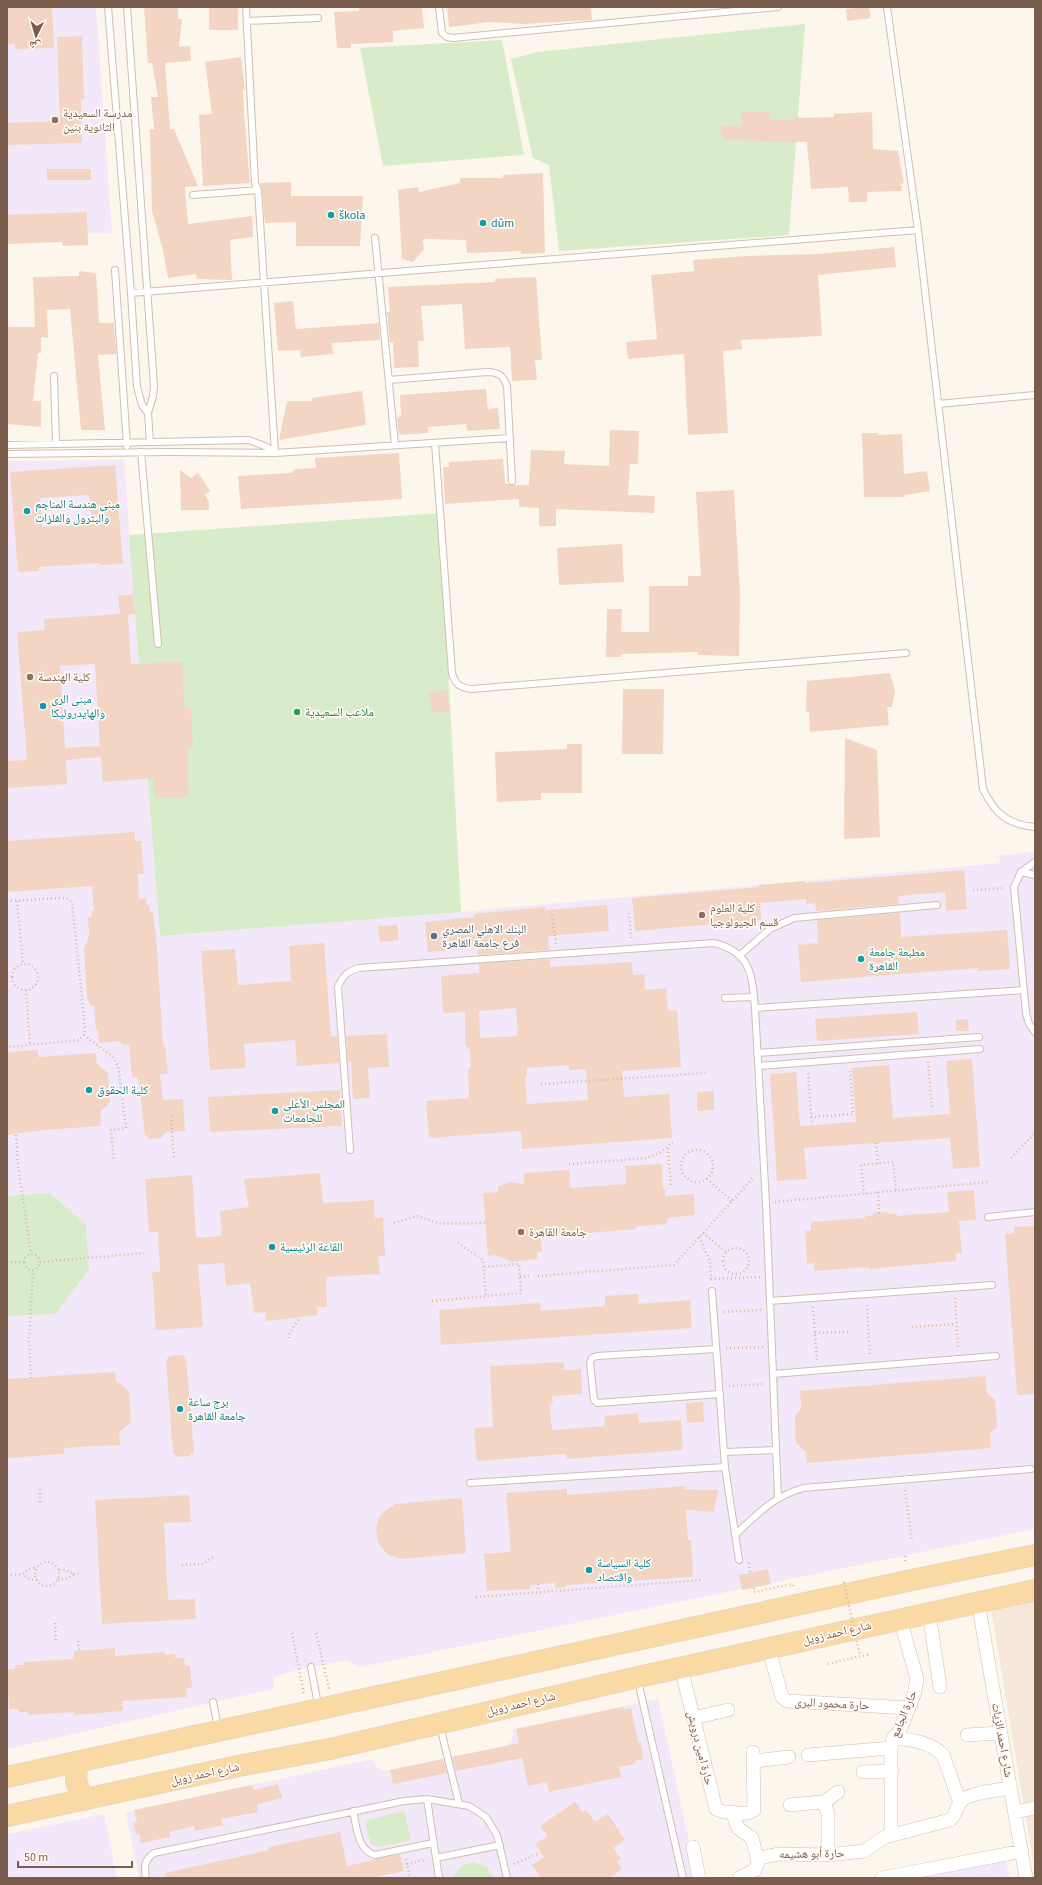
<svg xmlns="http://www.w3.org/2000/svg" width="1042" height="1885" font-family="'Source Sans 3','Noto Naskh Arabic',sans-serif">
  <rect width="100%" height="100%" fill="#fdf6ec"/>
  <path fill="#f5e8da" d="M1035 1600V1873L991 1609Z"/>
  <path fill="#f3e8fa" d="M7 7H96L112 233 7 235Z
    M124 460 160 936 461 912 1000 863 999 855 1035 852V1529L360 1667 347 1660 294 1671 279 1675 274 1678 273 1689 7 1749V461Z
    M658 1699 697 1878H139L126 1812 373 1759 376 1767 385 1771 505 1746 512 1741 513 1729Z
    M104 1814 117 1878H7V1834Z
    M1006 1861 1010 1878H911Z"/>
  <path fill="#d8ecc9" d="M805 24 789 235 559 251 549 165 533 158 511 59 537 52Z
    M502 40 524 155 383 166 360 48Z
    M440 513 461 912 160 936 129 535Z
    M50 1193 86 1225 89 1270 55 1314 7 1316V1196Z
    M404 1811 411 1840 380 1847 371 1844 365 1821Z
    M474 1862 486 1866 494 1878H453C457 1868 464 1864 474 1862Z"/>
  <path fill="#f3d5c3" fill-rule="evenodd" d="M7 7H52L54 48 15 49 14 44H7Z
    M144 7H178V19H182L179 47 190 46 191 61 165 63 170 129H174L198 186 185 187 188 224 252 216 253 237 230 240 232 280 197 279 196 274 168 278 163 250 152 211 150 129H154L151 97H158L152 63H148Z
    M209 7H238V30H209Z
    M359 7H422L424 28 393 31V42L351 44V48H337L334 12 359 11Z
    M447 7H591L592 20 524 24 490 22 449 27Z
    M869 7 871 18 847 21 846 9Z
    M82 36 84 99H81L82 143 7 145V123L60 121 57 37Z
    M241 57 245 89 243 90 244 112 250 183 203 186 199 115 212 114 205 62Z
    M741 112H770V120H795V118L834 117V114L872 112 873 149 898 151 904 183 901 184 902 191 867 192V202H849L848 187 811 189 807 142 722 140V126H741Z
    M47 169H91V180H47Z
    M543 173 545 253 521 254V251L467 253 466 240 423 239 424 249 413 262 402 259 398 190 418 187 419 192 460 183V178H503V175Z
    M291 182V196H363L360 246H296V222L265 223 262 190 260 183Z
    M87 212 88 245 63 246 62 242 7 244V215Z
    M894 247 896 267 818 275 822 336 741 340 742 349 723 351 728 433 688 435 684 354 628 359 626 342 657 339 651 275 694 271 693 260 746 256 818 254Z
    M79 271 96 273 99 323H114L116 354 98 355 105 430H81L70 309 47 310 48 338 41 337V353H38L33 401H41V427L7 424V327H35L33 277 79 276Z
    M536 277 542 360H535L537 380 512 381 510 347 465 349 462 304 421 306 424 341H418L419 367 394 368 393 342 390 343 387 312H390L388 287 495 282V279Z
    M293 301 296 329 379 323 380 340 332 343 333 354 301 357 300 350 278 351 274 303Z
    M486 389 488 409 498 408 500 429 467 431 466 424 428 427V433L399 435 397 417 401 416 400 395Z
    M362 391 366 425 279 440 287 401H312V398Z
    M610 430 639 431 638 464H630L628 495 655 496 654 513 556 509V526H539V508L519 507V499L445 504 443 467H449V462L503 459 505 483 512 485H529L531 450 565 451 564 464 609 466Z
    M862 433H878V435L902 434 904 474 927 471 930 491 905 495V497H864Z
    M399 453 402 499 241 509 238 476 291 473 296 469 316 468 315 458Z
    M115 465 123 564 100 565V563L39 567V571L18 572 10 472ZM89 495 92 524 42 527 40 498Z
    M180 470 191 478 198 473 210 491 205 495 209 502V510H181Z
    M734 490 740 595 739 656 697 655 698 652 621 654V657H606L607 609H622L621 632H649V586H688V576H701L696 492Z
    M622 544 624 582 559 585 557 548Z
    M133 594 135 614 128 615 131 664 182 662 184 707 191 709 193 746 187 748 189 797 155 798 154 778 103 782 101 757 66 760 67 784 7 788V761L27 760 17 632 45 630 44 619 120 614 118 596ZM95 664 100 746 65 748 60 666Z
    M890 673 895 691 892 707H887L889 725 810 732 809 712H806L807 681Z
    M623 689H664L663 754H622Z
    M447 690 450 711 431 713 429 692Z
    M845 738 877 750 880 837 844 839Z
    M567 744H582V793H541V800L497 802 495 752 567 749Z
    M135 832V841H141L144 874H138L139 899 146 898 147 906 149 905 150 912H153L156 936 163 1045H165L168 1074H160L163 1100 183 1099 185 1131 166 1132 161 1138 150 1139 145 1135 138 1077H132L129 1045 121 1044V1041L99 1043 98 1029H96L94 1006H91L87 998 84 949 89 936 88 917H92L91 911H94L92 886 7 892V841Z
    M964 870 967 909 946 911 945 892 898 896 899 904 816 911 815 903 807 904 806 899 760 903 761 920 635 931 632 898 759 887 758 885 805 881V883Z
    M607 905 609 931 548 936 549 950 478 955V948L428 952 425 922 475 917 474 914 545 907V910Z
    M900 913 901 937 1007 930 1010 969 978 971V968L801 982 798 945 818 943 817 920Z
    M397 925 399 940 380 942 378 926Z
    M324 943 331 1037 337 1036 339 1063 297 1066 295 1040 244 1044 246 1068 210 1070 201 951 235 949 238 985 291 981 289 946Z
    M550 959V967L632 962 633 975 644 974 645 990 666 988 668 1011 677 1010 681 1067 622 1071 624 1097 669 1094 672 1138 522 1149 521 1131 429 1138 426 1101 469 1098 468 1070 471 1067 470 1050 465 1045V1012L443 1013 441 976 479 973V964ZM516 1008 518 1036 480 1038 479 1011ZM569 1065V1070L586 1069 588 1100 527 1104 525 1077H527V1068Z
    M917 1012 919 1034 817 1041 815 1019Z
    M968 1019 969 1031H956V1020Z
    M387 1034 389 1067 368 1068 370 1098 353 1099 351 1062H348L346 1036Z
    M38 1050V1057L96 1053 97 1064 108 1073 110 1102 100 1112 101 1126 44 1130 7 1135V1052Z
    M972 1059 980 1167 953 1169 950 1138 876 1143 804 1148 807 1179 777 1181 770 1074 796 1072 800 1126 856 1122 852 1068 889 1065 893 1118 950 1114 946 1061Z
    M340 1090 342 1126 210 1132 208 1097Z
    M714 1091V1110L697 1111V1092Z
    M662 1164 663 1189H665V1196L694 1194 695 1215 667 1218V1224L636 1226V1229L540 1237 542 1252H537V1259L511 1262 496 1255 488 1256 483 1193 498 1192V1187L509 1182 524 1184V1173L569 1170 570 1188 626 1184 625 1166Z
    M320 1173 323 1203 374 1200 375 1218 383 1217 385 1256H378L380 1274 326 1277 327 1307H317L318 1315 266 1321 265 1312 254 1313 250 1283 226 1286 224 1263 198 1265 203 1327 156 1330 152 1272H160L158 1232H149L145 1179 192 1175 196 1238 222 1236 220 1211 249 1207 244 1179Z
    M974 1190 976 1220 959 1221 962 1253H956V1261L869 1269V1267L814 1271V1263L807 1264 805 1231H811V1222L865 1218V1216H873V1213L889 1212V1214H897V1216L949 1212 947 1192Z
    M1035 1226V1394L1017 1395 1005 1234 1014 1233V1227Z
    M638 1294 639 1304 690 1300 692 1328 441 1345 439 1310 540 1303 541 1311 605 1306V1296Z
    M183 1355 186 1358 194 1451 190 1456 178 1457 173 1453 166 1360 170 1356Z
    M564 1362V1370L581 1369 582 1394 552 1396 553 1404H550L552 1430 605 1426 604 1416 638 1413 639 1423 681 1420 683 1450 567 1459 566 1454 477 1461 474 1428 493 1427 490 1366Z
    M115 1372 116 1381 129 1391 131 1422 119 1432 120 1445 64 1448V1454L7 1458V1379Z
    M985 1376 987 1393 995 1400 997 1428 990 1433 991 1448 807 1463 806 1452 796 1443 795 1417 801 1408 800 1391Z
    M703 1402 704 1422 687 1423 686 1403Z
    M684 1486V1489L718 1490 714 1512 686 1510 688 1540H691L693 1577 566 1585V1587L555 1588V1583L530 1585V1589L487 1591 484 1554 511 1552 506 1493 567 1489V1495Z
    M189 1495 191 1522 164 1523 168 1600 195 1599 196 1619 102 1624 95 1500Z
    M462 1498 466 1553 401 1559 387 1554 378 1542 376 1527 378 1520 382 1513 395 1504Z
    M768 1569 771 1584 742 1590 739 1575Z
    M115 1648V1656L165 1652V1655L175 1654V1658L184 1657 185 1666H190L192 1688H186L187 1697 122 1701 123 1711 74 1715V1712L28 1715V1712H19L18 1709H9L7 1669H15V1665H24V1662L74 1659V1651Z
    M623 1707 624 1710 631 1708 638 1742H640L644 1759 634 1761 635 1764 619 1767 621 1777 549 1792 547 1782 528 1786 522 1758 456 1771 452 1757 519 1743 516 1729Z
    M443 1759 447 1773 393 1784 390 1770Z
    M278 1784 282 1798 257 1804 258 1812 221 1819 223 1825 195 1831 194 1826 169 1832 170 1837 141 1843 139 1833 136 1834 133 1822H137L134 1810 252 1785 254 1790Z
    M575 1802 583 1812 586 1810 595 1822 608 1814 625 1840 613 1848 621 1859 617 1862 622 1869 609 1878H541L532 1865 544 1857 535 1844 548 1836 540 1826Z
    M340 1832 347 1866 400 1854 404 1871 370 1878H166L165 1873 269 1850V1847Z"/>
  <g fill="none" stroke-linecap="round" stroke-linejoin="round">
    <defs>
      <path id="service" d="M108 7 131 293 137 387 142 405 148 413
        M127 7 154 386 153 396 148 413 150 442
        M246 7 255 183 258 190 275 453
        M439 7 442 33 447 37 453 38 778 7
        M887 7 918 230 983 789C995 814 1007 824 1035 827
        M247 21 318 18
        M193 195 258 190
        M375 238 395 445
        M115 270 127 446
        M131 293 918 230
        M54 376 56 444
        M389 380 487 372C498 372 503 375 507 386L512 481
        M938 404 1035 395
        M435 443 452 673C455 684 460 688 472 689L906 653
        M7 445 249 440 267 447 275 453
        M141 452 158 644
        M7 454 170 452 275 453 510 438
        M1035 862 1021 872 1014 887 1026 1013 1029 1024 1035 1032
        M1021 872 1035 875
        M740 955 770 929 794 918 937 905
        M725 998 754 997
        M755 1008 1024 990
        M757 1053 979 1037
        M758 1066 980 1049
        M350 1150 338 987C343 975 348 971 359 968L714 943C751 952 752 975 755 1008L766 1203 778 1497
        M988 1217 1035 1212
        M712 1291 725 1467 739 1560
        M770 1301 992 1285
        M716 1349 597 1356 592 1358 590 1362 594 1400 597 1403 720 1394
        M773 1374 996 1356
        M724 1452 776 1450
        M470 1483 725 1467
        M735 1535C758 1513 773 1497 803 1488L1031 1469
        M311 1667 318 1705
        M638 1681 683 1878
        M213 1702 218 1727
        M440 1726 459 1804
        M427 1799 439 1878
        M353 1811C357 1827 357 1850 375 1855L433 1843
        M436 1858 500 1845
        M146 1878C144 1867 144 1860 154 1853L404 1801 427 1799 469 1806 486 1817 497 1835 507 1878"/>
      <path id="minor" d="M978 1602 1026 1878
        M929 1613 940 1687
        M769 1649 782 1697 787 1701 909 1708
        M681 1668 716 1809 724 1812H732L738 1828 752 1838 758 1861
        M693 1718 728 1710
        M967 1735 1001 1733
        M893 1738C909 1739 932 1743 943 1755L960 1803
        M808 1755 891 1748
        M754 1761 789 1757
        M863 1772 892 1771
        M823 1803 838 1792
        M790 1805 821 1802 825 1805 828 1814V1855
        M1015 1812 1035 1808
        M734 1814 748 1813 754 1810 753 1752
        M891 1835V1748L893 1738 899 1732 914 1695 917 1679 900 1619
        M693 1847 699 1878
        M739 1878 755 1870 760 1858 778 1854 828 1855 864 1851 885 1837 950 1820C956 1816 956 1807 961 1801 968 1793 999 1790 1010 1788
        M882 1878 1022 1851"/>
      <path id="primary" d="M77 1762 76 1782 84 1800
        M7 1777 907 1581 1035 1555
        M7 1816 238 1766 330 1749 638 1677 1035 1590"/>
    </defs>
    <use href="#service" stroke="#d1beb0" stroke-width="8"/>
    <use href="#minor" stroke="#d1beb0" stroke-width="14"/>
    <use href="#primary" stroke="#dad1cd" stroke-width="22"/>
    <path stroke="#d9b8a5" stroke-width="2.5" stroke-dasharray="1 3" stroke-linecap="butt" d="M973 890 1004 888
      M7 901 62 898 69 899 72 902 85 1029 84 1035 79 1040 7 1047
      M17 901 23 964
      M629 913 631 938
      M552 915 556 944
      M12 977a13 13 0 1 1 26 0a13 13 0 1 1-26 0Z
      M26 990 30 1045
      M84 1035 112 1056 118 1066 126 1128 111 1130 114 1161
      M928 1062 932 1110
      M808 1073 812 1125
      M541 1084 706 1073
      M171 1116 174 1158
      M811 1117 853 1114 850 1070
      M16 1135 18 1166 31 1254
      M876 1143 878 1164
      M668 1148 671 1187
      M681 1166a16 16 0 1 1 32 0a16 16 0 1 1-32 0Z
      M1011 1158 1035 1133
      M569 1164 647 1158 661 1152 673 1142
      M707 1179 732 1201
      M878 1192 879 1213
      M864 1194 861 1165 893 1162 896 1191
      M775 1202 988 1182
      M394 1223 417 1216 441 1224 485 1223
      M703 1233 726 1252
      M699 1237 710 1261 711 1280
      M458 1243 483 1260 486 1296
      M723 1261a13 13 0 1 1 26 0a13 13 0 1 1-26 0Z
      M24 1262a8 8 0 1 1 16 0a8 8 0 1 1-16 0Z
      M7 1262H24
      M40 1262 144 1253
      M538 1276 674 1265 754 1177
      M520 1277 529 1276
      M711 1279 760 1277
      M955 1298 958 1349
      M432 1301 521 1293 519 1264 484 1267
      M867 1305 870 1356
      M813 1307 817 1362
      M724 1312 761 1310
      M912 1327 956 1324
      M815 1333 848 1332
      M289 1338V1334L300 1317
      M726 1348 763 1347
      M31 1378 29 1340 33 1271
      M729 1386 764 1384
      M905 1490 912 1541
      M40 1502V1489
      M905 1556V1563
      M35 1574a12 12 0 1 1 24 0a12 12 0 1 1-24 0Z
      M749 1563 750 1572
      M182 1565 203 1564 213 1557
      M74 1574 82 1573
      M7 1575 23 1574
      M58 1579H67L74 1574 66 1570H58
      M37 1580 29 1579 23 1574 29 1569 37 1567
      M538 1584V1592
      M754 1588V1592L792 1584 793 1587
      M476 1597 701 1580
      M55 1623 56 1642
      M292 1633 304 1694
      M316 1633 329 1689
      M78 1641 79 1650
      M828 1664 870 1654
      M406 1859 410 1878
      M407 1864 426 1860
      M514 1864 539 1853"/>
    <use href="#service" stroke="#fff" stroke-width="6"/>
    <use href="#minor" stroke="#fff" stroke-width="13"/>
    <use href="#primary" stroke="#fbd9a5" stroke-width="21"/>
    <path stroke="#d9b8a5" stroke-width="2.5" stroke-dasharray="1 3" stroke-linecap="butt" d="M844 1582 860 1656"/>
  </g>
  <g fill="#8d6e63" stroke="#fffaf3" stroke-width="1.5">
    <circle cx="55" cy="120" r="4"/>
    <circle cx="30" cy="677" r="4"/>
    <circle cx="702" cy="915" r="4"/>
    <circle cx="521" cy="1232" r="4"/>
  </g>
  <g fill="#0f9aa8" stroke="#fffaf3" stroke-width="1.5">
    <circle cx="331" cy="215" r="4"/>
    <circle cx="483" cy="223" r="4"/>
    <circle cx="27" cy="511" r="4"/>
    <circle cx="43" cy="706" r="4"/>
    <circle cx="861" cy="959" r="4"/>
    <circle cx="89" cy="1090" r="4"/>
    <circle cx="275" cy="1111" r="4"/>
    <circle cx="272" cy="1247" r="4"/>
    <circle cx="180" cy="1409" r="4"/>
    <circle cx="589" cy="1570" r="4"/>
  </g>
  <circle fill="#2e9e5b" stroke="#fffaf3" stroke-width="1.5" cx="297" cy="712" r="4"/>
  <circle fill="#5c6f8a" stroke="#fffaf3" stroke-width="1.5" cx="434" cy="936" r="4"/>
  <g text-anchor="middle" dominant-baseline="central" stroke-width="3.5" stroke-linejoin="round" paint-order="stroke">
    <g font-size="12" fill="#785e54" stroke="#fffaf3" text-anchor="start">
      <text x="63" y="113">مدرسة السعيدية<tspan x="63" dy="14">الثانوية بنين</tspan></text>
      <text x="38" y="677">كلية الهندسة</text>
      <text x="710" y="908">كلية العلوم<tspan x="710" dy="14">قسم الجيولوجيا</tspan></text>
      <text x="529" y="1232">جامعة القاهرة</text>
    </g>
    <g font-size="12" fill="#0d838f" stroke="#fffaf3" text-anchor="start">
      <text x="339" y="215">škola</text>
      <text x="491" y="223">dům</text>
      <text x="35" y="504">مبنى هندسة المناجم<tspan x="35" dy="14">والبترول والفلزات</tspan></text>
      <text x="51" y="699">مبنى الرى<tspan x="51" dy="14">والهايدروليكا</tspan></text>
      <text x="869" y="952">مطبعة جامعة<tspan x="869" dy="14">القاهرة</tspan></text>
      <text x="97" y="1090">كلية الحقوق</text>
      <text x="283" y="1104">المجلس الأعلى<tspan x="283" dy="14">للجامعات</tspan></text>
      <text x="280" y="1247">القاعة الرئيسية</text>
      <text x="188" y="1402">برج ساعة<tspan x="188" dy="14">جامعة القاهرة</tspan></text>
      <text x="597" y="1563">كلية السياسة<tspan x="597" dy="14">واقتصاد</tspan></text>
    </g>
    <g font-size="12" fill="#27864d" stroke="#fffaf3" text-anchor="start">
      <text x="305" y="712">ملاعب السعيدية</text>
    </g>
    <g font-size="12" fill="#4e5e75" stroke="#fffaf3" text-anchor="start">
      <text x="442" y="929">البنك الاهلي المصري<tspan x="442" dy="14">فرع جامعة القاهرة</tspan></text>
    </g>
    <g font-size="12" fill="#7a5c4d" stroke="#fffaf3">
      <text transform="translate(837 1633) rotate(-13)">شارع احمد زويل</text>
      <text transform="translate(521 1704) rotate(-13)">شارع احمد زويل</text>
      <text transform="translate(832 1704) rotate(3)">حارة محمود البرى</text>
      <text transform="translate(904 1714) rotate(-67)">حارة الجامع</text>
      <text transform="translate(1002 1740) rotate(80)">شارع احمد الزيات</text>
      <text transform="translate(700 1748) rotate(76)">حارة امين درويش</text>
      <text transform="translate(205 1774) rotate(-12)">شارع احمد زويل</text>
      <text transform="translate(812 1854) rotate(-1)">حارة أبو هشيمه</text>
    </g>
  </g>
  <rect width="1042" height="1885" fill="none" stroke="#7a5c4d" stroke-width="16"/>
  <g transform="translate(36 36) rotate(185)" stroke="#fffaf3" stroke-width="3" paint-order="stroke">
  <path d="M0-3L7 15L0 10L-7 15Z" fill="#7a5c4d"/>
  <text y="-6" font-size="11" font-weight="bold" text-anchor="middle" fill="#7a5c4d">ش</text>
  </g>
  <path d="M18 1861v6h114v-6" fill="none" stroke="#7a5c4d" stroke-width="2"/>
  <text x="24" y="1861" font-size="12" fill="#7a5c4d" stroke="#fffaf3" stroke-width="3" paint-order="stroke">50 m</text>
</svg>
